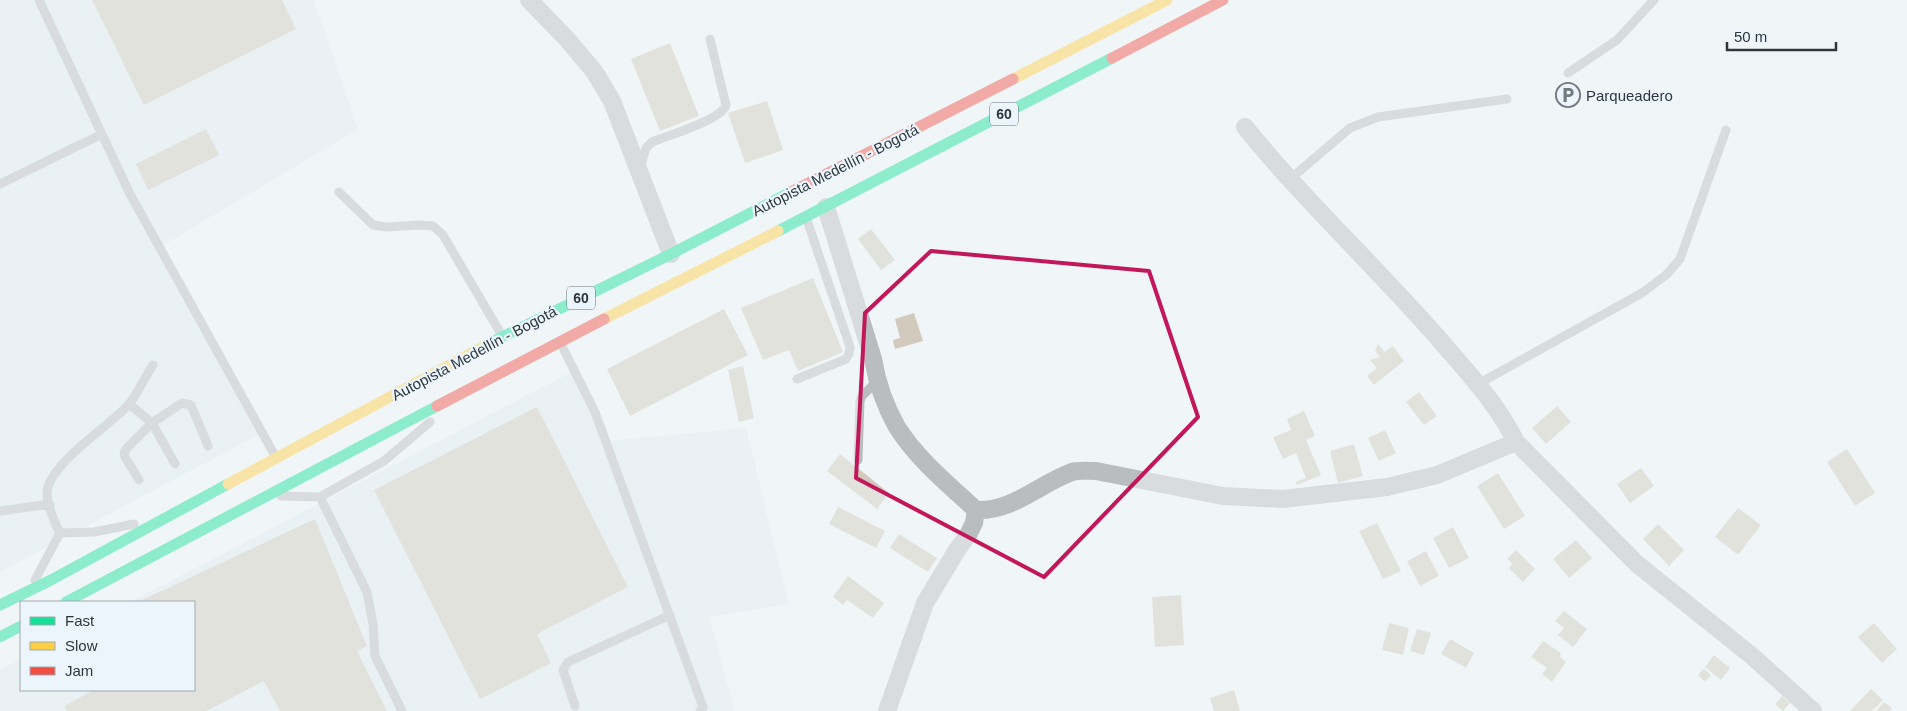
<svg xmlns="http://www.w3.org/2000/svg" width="1907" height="711" font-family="Arial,sans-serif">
  <rect width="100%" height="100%" fill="#f0f5f8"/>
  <path fill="#dfeaf2" d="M0 0H314L358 129 157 249 258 435 0 572Z
    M572 372 609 441 746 428 789 604 709 617 735 711H0V670L21 659V690H194V602H130Z"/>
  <path fill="#d1cabd" d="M92 0H282L296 29 144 105Z
    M670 43 699 116 660 131 631 59Z
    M767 101 783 150 745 163 728 113Z
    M206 129 219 155 148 190 136 164Z
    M871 229 895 260 881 270 858 239Z
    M813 278 843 352 798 371 789 350 763 360 741 308Z
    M724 309 748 355 630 416 607 369Z
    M914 313 923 341 895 349 893 340 900 338 895 319Z
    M1378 344 1385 352 1393 346 1404 361 1374 385 1367 376 1377 368 1370 360 1380 357 1375 351Z
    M743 366 754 418 739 422 728 370Z
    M1419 392 1437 416 1424 425 1406 402Z
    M1557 406 1571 422 1546 444 1532 428Z
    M537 407 628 587 537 634 551 663 480 699 374 490Z
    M1304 411 1315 436 1306 440 1321 475 1297 485 1296 482 1306 478 1296 453 1283 459 1273 437 1291 430 1287 419Z
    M1385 430 1396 453 1379 461 1368 438Z
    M1354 444 1363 476 1338 483 1330 451Z
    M1847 449 1875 493 1855 506 1827 462Z
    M840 454 889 493 877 509 827 471Z
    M1641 468 1654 486 1630 503 1617 484Z
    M1498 473 1525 516 1504 529 1477 486Z
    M838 507 885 531 876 548 829 524Z
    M1738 508 1761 525 1738 555 1715 537Z
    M315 519 367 646 357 651 387 711H280L264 681 206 711H67L64 706 94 690H194V602H138Z
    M1377 523 1401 571 1383 579 1359 531Z
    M1658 524 1684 550 1669 566 1643 539Z
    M1453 527 1469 558 1449 568 1433 538Z
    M899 534 937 558 928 572 890 548Z
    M1576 540 1592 558 1569 578 1553 559Z
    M1516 550 1535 569 1523 582 1509 568 1513 564 1507 559Z
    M1426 551 1439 576 1420 586 1407 561Z
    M848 576 884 603 873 618 847 600 843 605 833 597Z
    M1181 595 1184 645 1155 647 1152 597Z
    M1564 611 1587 629 1573 647 1558 635 1564 628 1555 621Z
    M1389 623 1409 628 1403 655 1382 650Z
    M1874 623 1897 649 1882 663 1858 637Z
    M1417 629 1431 633 1424 655 1410 651Z
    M1450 639 1474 653 1466 668 1441 654Z
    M1543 641 1561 653 1560 657 1566 662 1552 682 1542 674 1547 668 1531 657Z
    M1714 655 1730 668 1721 680 1705 667Z
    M1704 669 1711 675 1705 682 1698 675Z
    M1871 689 1883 700 1872 711H1850Z
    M1234 690 1240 711H1214L1210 698Z
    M1782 696 1790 703 1783 711 1775 704Z
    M1884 702 1892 708 1890 711H1876Z"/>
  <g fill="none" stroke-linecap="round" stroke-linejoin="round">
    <path stroke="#babdc0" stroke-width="9" d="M39 0 130 194 274 454
      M1568 73 1617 40 1654 0
      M640 168 646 148 652 142C667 136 722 120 726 105L710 39
      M1289 180 1350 128 1378 117 1507 99
      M0 184 102 134
      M339 192 373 225 387 227 418 225 433 226 443 235 501 334
      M560 342 595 412 703 707 700 711
      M797 379 846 359 849 354 850 347 807 220
      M1478 384 1642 293 1666 275 1680 259 1726 130
      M129 404 152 423 175 464
      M858 460 860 401 862 396 877 381
      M139 480 125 457 124 453 127 448 152 423 182 403 191 405 208 446
      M281 496 320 497 384 461 430 422
      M320 497 367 592 373 624 375 656 402 711
      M0 511 50 504
      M60 533C55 524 47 504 47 493 48 464 110 426 129 404 138 393 145 377 153 365
      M60 533 94 532 134 524
      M35 580 60 533
      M575 706 563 670 568 662 670 615"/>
    <path stroke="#babdc0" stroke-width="18" d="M529 0 566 38 594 71 612 101 671 254
      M1245 127C1305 201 1376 267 1439 339 1467 372 1497 403 1516 442
      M826 207 873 359C877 382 885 406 897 427 917 459 949 485 976 510 1012 512 1039 484 1072 472 1079 470 1088 471 1096 471L1223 496 1283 499 1387 487 1437 475 1516 442 1637 564 1752 656 1813 711
      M887 711 925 603 957 550 968 535 974 523 976 510"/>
    <path stroke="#16e098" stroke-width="11" d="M778 231 1112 58
      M492 342 671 254 791 192
      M66 602 437 406
      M0 605 51 580 228 484
      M0 637 21 626"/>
    <path stroke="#ffcf43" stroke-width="11" d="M1013 79 1167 0
      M604 319 778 231
      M228 484 492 342"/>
    <path stroke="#f24e42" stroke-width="11" d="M1112 58 1223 0
      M791 192 1013 79
      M437 406 604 319"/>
  </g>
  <path d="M0 0H1907V711H0ZM931 251 1149 271 1198 417 1044 577 856 478 865 313Z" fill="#f0f5f8" fill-opacity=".55" fill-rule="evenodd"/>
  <path fill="none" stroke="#c2185b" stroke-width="4" stroke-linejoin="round" d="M931 251 1149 271 1198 417 1044 577 856 478 865 313Z"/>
  <defs>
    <symbol id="parking-ring" viewBox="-11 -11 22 22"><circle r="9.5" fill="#edf5fc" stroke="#737a7f" stroke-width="1.5"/><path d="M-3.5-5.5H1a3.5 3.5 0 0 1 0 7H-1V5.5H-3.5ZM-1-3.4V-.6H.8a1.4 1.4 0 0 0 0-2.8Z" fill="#737a7f"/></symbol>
  </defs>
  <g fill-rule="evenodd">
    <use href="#parking-ring" x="1554" y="81" width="28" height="28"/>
  </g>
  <g text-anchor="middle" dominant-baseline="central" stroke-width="4.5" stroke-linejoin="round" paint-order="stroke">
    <g fill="#edf5fc" stroke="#687077" stroke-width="1">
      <rect x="990" y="102.5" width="28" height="23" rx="4"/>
      <rect x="567" y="286.5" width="28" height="23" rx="4"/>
    </g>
    <g font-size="14" font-weight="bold" fill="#2f373e">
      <text x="1004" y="114">60</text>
      <text x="581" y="298">60</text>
    </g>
    <g font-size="15" fill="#2f373e" stroke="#edf5fc" text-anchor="start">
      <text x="1586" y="95">Parqueadero</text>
    </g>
    <g font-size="15" fill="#2f373e" stroke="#edf5fc">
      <text transform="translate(835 170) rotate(-27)">Autopista Medellín - Bogotá</text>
      <text transform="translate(474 353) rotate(-28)">Autopista Medellín - Bogotá</text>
    </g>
  </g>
  <rect x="20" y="601" width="175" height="90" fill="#edf5fc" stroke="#a1a9b0"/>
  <rect x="30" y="617" width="25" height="8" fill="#16e098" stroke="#a1a9b0"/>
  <text x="65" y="626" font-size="15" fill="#2f373e">Fast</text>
  <rect x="30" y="642" width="25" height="8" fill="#ffcf43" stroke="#a1a9b0"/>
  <text x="65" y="651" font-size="15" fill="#2f373e">Slow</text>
  <rect x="30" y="667" width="25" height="8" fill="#f24e42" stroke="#a1a9b0"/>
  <text x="65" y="676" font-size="15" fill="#2f373e">Jam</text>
  <path d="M1727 42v8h109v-8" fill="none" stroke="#2f373e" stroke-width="2.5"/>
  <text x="1734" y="42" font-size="15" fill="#2f373e" stroke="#edf5fc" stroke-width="4" paint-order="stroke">50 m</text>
</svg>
